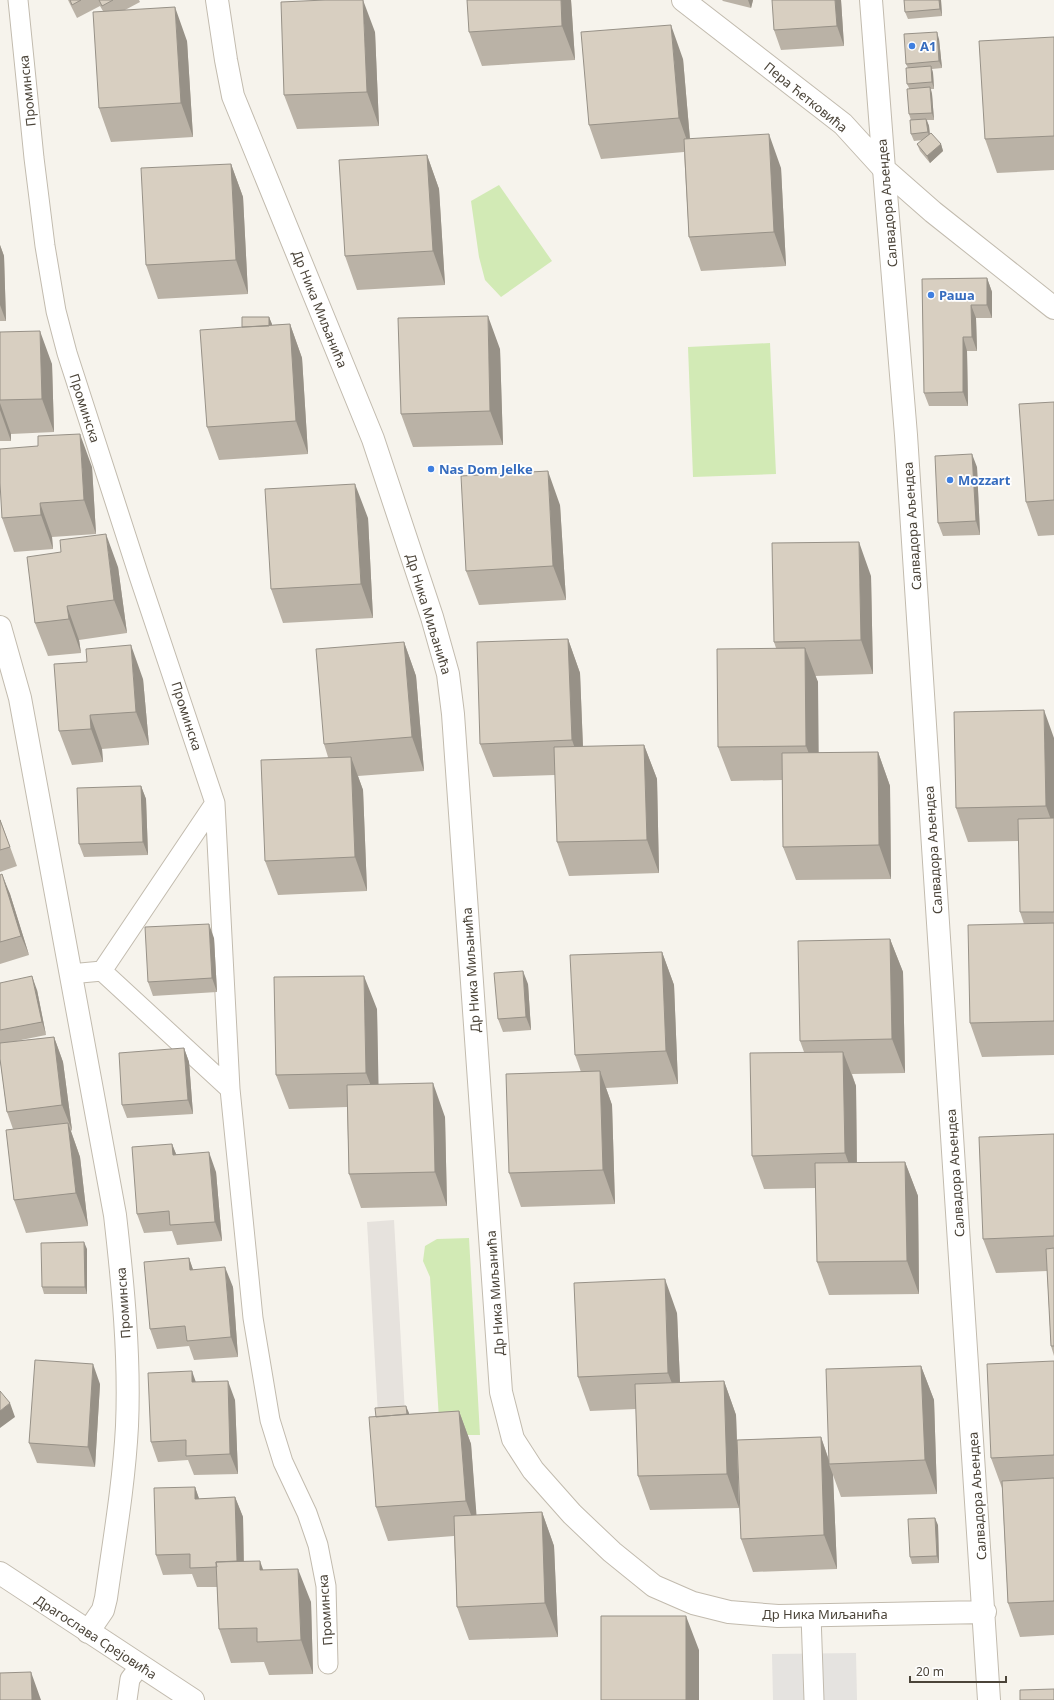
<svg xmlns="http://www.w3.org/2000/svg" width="1054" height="1700" font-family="'Noto Sans',sans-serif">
  <rect width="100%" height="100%" fill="#f6f3ec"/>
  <path fill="#e6e2dd" d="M394 1220 405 1413 378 1415 367 1222Z"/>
  <path fill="#d2eab5" d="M499 185 552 261 501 297 485 280 479 257 471 201Z
    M770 343 776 474 693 477 688 347Z
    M469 1238 480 1435H440L430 1277 423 1261 425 1246 437 1239Z"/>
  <path fill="#e5e3e0" d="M856 1653 857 1700H773L772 1654Z"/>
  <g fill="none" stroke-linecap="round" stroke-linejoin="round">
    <defs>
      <path id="service" d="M18 0 34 158 45 246 56 311 67 353 139 576 215 803 230 1089 253 1318 270 1420 283 1462 307 1513 318 1545 326 1586 328 1664
        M102 971 230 1089
        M70 974 102 971 215 803
        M811 1615 814 1700
        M127 1700 130 1679 140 1666"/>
      <path id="minor" d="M217 0 226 60 233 96 373 439 432 617 448 674 453 714 501 1392 513 1439 533 1470 572 1514 612 1552 654 1586 693 1603 729 1612 778 1616 985 1612
        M884 169 906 435 989 1700
        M0 627 20 698 115 1215C123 1285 130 1356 127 1426 124 1484 114 1541 106 1598L103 1610 88 1632
        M0 1573 193 1700"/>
      <path id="tertiary" d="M683 0 843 124 884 169 933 212 1054 308
        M871 0 884 169"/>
    </defs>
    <use href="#service" stroke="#c2bbae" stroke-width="21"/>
    <use href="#minor" stroke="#c2bbae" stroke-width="24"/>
    <use href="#tertiary" stroke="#c2bbae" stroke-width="24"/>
    <use href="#service" stroke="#fff" stroke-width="19"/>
    <use href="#minor" stroke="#fff" stroke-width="22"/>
    <use href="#tertiary" stroke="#fff" stroke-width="22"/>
  </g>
  <path fill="#bab2a6" d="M68 0H139L140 2 125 10 187 41 193 137 111 142 99 108 103 11 100 6 77 18Z
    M571 0 575 60 482 66 469 32Z
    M722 0H753L751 8 723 1Z
    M841 0 844 46 781 50 774 30Z
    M904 0H941L942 16 908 19 905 12Z
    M375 32 379 126 297 129 284 95Z
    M1054 37V170L997 173 985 139Z
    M939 39 942 68 932 69 933 73 934 89H931L932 94 934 120H927L929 126 930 134 941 144 943 151 930 163 920 151 917 144 923 140 914 141 911 134V120L909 114V88L907 84 908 68 906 64Z
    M683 59 690 139 781 168 786 266 701 271 689 237 684 152 601 159 589 125Z
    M427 155 439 189 445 285 357 290 345 256Z
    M231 164 243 197 248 294 158 299 146 265Z
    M0 245 4 256 6 321H0Z
    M987 278 992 292V318H976L977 351H967L968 406H929L924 393 922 279Z
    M269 317 272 325 290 324 302 358 308 454 219 460 207 427 242 327Z
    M0 332 52 364 54 432 11 434V441H0Z
    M500 349 503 445 413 447 401 414Z
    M1054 402V535L1038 536 1026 502Z
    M92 467 96 534 52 537 53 549 14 552 2 518Z
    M977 467 980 535 943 536 938 523Z
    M560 505 566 600 479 605 466 571Z
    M368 518 373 618 283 623 271 589Z
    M118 567 127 633 79 640 81 653 48 656 35 623Z
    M871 576 873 674 815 676 818 682V753L878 752 890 786 891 879 796 880 783 847 782 780 731 781 718 747 776 648 774 642Z
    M568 639 580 673 583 747 644 745 657 779 659 873 569 876 557 842 555 775 493 777 480 744Z
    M404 642 416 676 424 771 358 776 363 790 367 891 278 895 265 861 328 757 324 744Z
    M143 679 149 745 102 749 103 762 72 765 59 731Z
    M1054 738V1055L982 1057 970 1023 1024 924 1020 912 1019 841 968 842 956 808Z
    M141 786 146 799 148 855 84 857 79 844Z
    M0 819 17 866 0 872Z
    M0 875 10 894 29 955 0 964Z
    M214 938 217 992 153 996 148 982Z
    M890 939 903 972 905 1073 852 1074 856 1086 857 1163 905 1162 918 1196 919 1294 829 1295 817 1262 816 1188 764 1189 752 1156 804 1052 800 1041Z
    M662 952 674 985 678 1084 606 1088 612 1105 615 1204 521 1207 509 1173 581 1072 575 1055Z
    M0 983 37 990 46 1035 16 1041 54 1037 63 1062 72 1130 71 1131 80 1157 88 1226 26 1233 14 1200 13 1129 7 1112 0 1059Z
    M528 984 531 1030 503 1032 498 1019Z
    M377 1009 378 1084 445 1117 447 1206 361 1208 349 1174 347 1107 289 1109 276 1075Z
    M184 1048 189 1062 193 1114 127 1118 122 1105Z
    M1054 1134V1356L1051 1346 1047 1271 996 1273 983 1239Z
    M172 1144 176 1154 216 1172 222 1241 177 1245 172 1231 144 1233 137 1214Z
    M87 1249V1294H44L42 1287Z
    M189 1258 193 1270 233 1287 238 1357 194 1360 189 1346 157 1349 150 1329Z
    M677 1313 680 1382 724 1381 736 1415 737 1440 821 1437 829 1460 921 1366 934 1400 937 1494 841 1497 833 1475 837 1569 753 1572 741 1539 737 1444 739 1508 650 1510 638 1476 636 1409 590 1411 578 1377Z
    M1054 1361V1635L1020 1637 1008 1603 1002 1488 991 1458Z
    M196 1382 235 1400 238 1474 194 1475 188 1460 158 1462 151 1442Z
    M100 1384 95 1467 37 1463 29 1443Z
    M459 1411 471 1444 476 1515 542 1512 554 1546 558 1637 469 1640 457 1607 454 1536 388 1541 376 1507 409 1413V1414Z
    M195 1487 199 1499 235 1497 243 1517 244 1561 263 1570 311 1602 313 1674 269 1675 264 1662 231 1663 219 1629 217 1587H197L192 1574 163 1575 156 1555Z
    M938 1525 939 1563 912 1564 910 1557Z"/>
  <path fill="#979187" d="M363 0 375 32 379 126 367 92Z
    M561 0H571L575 60 562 26Z
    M748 0H753L751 8Z
    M835 0H841L844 46 837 26Z
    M939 0H941L942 16 940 9Z
    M175 7 187 41 193 137 181 103Z
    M671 25 683 59 691 152 679 118Z
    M937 32 939 39 942 68 939 61Z
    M931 66 933 73 934 89 932 82Z
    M930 87 932 94 934 120 932 113Z
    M926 119 929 126 930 139 928 132Z
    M769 134 781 168 786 266 774 232Z
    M941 144 943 151 930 163 927 156Z
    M427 155 439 189 445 285 433 251Z
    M231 164 243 197 248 294 236 260Z
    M0 245 4 256 6 321 0 305Z
    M987 278 992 292V318L987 305Z
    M971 305 976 318 977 351 972 337Z
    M488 316 500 349 503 445 490 411Z
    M269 317 272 324V348L269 341Z
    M290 324 302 358 308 454 296 421Z
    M40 331 52 364 54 432 42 399Z
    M963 337 967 351 968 406 963 392Z
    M0 403 11 434V441L0 410Z
    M80 434 92 467 96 534 84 500Z
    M972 454 977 467 980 535 976 521Z
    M548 471 560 505 566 600 553 566Z
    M355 484 368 518 373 618 361 584Z
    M40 503 52 537 53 549 41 515Z
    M106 534 118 567 127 633 114 600Z
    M859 542 871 576 873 674 861 640Z
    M67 606 79 640 81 653 69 619Z
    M568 639 580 673 584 774 572 740Z
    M404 642 416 676 424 771 412 737Z
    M131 645 143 679 149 745 136 712Z
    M805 648 818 682 819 780 806 746Z
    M1044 710 1054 738V828L1046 806Z
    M90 715 102 749 103 762 91 729Z
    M644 745 657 779 659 873 647 840Z
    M878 752 890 786 891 879 879 845Z
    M351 757 363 790 367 891 355 857Z
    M141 786 146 799 148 855 143 842Z
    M2 874 10 894 29 955 21 936Z
    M209 924 214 938 217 992 212 978Z
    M890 939 903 972 905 1073 892 1039Z
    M662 952 674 985 678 1084 666 1051Z
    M523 971 528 984 531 1030 526 1017Z
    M32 976 37 990 46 1035 42 1022Z
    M364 976 377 1009 379 1107 366 1073Z
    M54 1037 63 1062 72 1130 62 1105Z
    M184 1048 189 1062 193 1114 188 1100Z
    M843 1052 856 1086 857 1187 845 1153Z
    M600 1071 612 1105 615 1204 603 1170Z
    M433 1083 445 1117 447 1206 435 1172Z
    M68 1123 80 1157 88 1226 76 1193Z
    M172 1144 180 1164 173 1155Z
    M209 1152 216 1172 222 1241 215 1222Z
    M905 1162 918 1196 919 1294 907 1261Z
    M84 1242 87 1249V1294L85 1287Z
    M189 1258 196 1278 190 1270Z
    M225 1267 233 1287 238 1357 231 1337Z
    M665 1279 677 1313 681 1407 668 1373Z
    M93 1364 100 1384 95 1467 88 1447Z
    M921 1366 934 1400 937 1494 925 1460Z
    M192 1371 199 1391 192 1382Z
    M228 1381 235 1400 238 1474 230 1454Z
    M724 1381 736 1415 739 1508 727 1474Z
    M10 1403 15 1417 0 1428V1411Z
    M406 1406 409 1413 411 1442 408 1435Z
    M459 1411 471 1444 478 1534 466 1501Z
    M821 1437 830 1464H829L833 1475 837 1569 824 1535Z
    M195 1487 202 1507 195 1499Z
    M235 1497 243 1517 244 1586 237 1566Z
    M542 1512 554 1546 558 1637 545 1603Z
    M935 1518 938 1525 939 1563 937 1556Z
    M260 1561 272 1594 260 1570Z
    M298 1569 311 1602 313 1674 301 1640Z
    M686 1616 699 1650V1700H686Z
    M31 1672 41 1700H32Z"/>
  <path fill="#d8cfc1" stroke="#979187" d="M70 0H81L72 5Z
    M99 0H113L102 6Z
    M325 0H363L367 92 284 95 281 2Z
    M467 0H561L562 26 469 32Z
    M772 0H835L837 26 774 30Z
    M904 0H939L940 9 905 12Z
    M175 7 181 103 99 108 93 12Z
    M671 25 679 118 589 125 581 32Z
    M937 32 939 61 906 64 904 34Z
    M1054 37V136L985 139 979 41Z
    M931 66 932 82 907 84 906 68Z
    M930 87 932 113 909 114 907 89Z
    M926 119 928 132 911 134 910 120Z
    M931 133 941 144 927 156 917 144Z
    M769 134 774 232 689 237 684 139Z
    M427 155 433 251 345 256 339 160Z
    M231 164 236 260 146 265 141 168Z
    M987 278V305H971L972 337H963V392L924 393 922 279Z
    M488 316 490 411 401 414 398 318Z
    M242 317H269V326L242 327Z
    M290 324 296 421 207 427 200 330Z
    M40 331 42 399 0 400V332Z
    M1054 402V500L1026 502 1019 404Z
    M80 434 84 500 40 503 41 515 2 518 0 483V449L38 446V436Z
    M972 454 976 521 938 523 935 456Z
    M548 471 553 566 466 571 461 476Z
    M355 484 361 584 271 589 265 489Z
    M106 534 114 600 67 606 69 619 35 623 27 557 61 552 60 540Z
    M859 542 861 640 774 642 772 543Z
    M568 639 572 740 480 744 477 642Z
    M404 642 412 737 324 744 316 649Z
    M131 645 136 712 90 715 91 729 59 731 54 664 87 662 86 649Z
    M805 648 806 746 718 747 717 649Z
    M1044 710 1046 806 956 808 954 712Z
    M644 745 647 840 557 842 554 747Z
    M878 752 879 845 783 847 782 753Z
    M351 757 355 857 265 861 261 760Z
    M141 786 143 842 79 844 77 788Z
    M1054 818V912H1020L1018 819Z
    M0 820 10 847 0 850Z
    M2 874 21 936 0 942V875Z
    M1054 923V1021L970 1023 968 925Z
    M209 924 212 978 148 982 145 927Z
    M890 939 892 1039 800 1041 798 941Z
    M662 952 666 1051 575 1055 570 955Z
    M523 971 526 1017 498 1019 494 973Z
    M32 976 42 1022 0 1030V983Z
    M364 976 366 1073 276 1075 274 977Z
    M54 1037 62 1105 7 1112 0 1059V1043Z
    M184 1048 188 1100 122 1105 119 1053Z
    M843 1052 845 1153 752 1156 750 1053Z
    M600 1071 603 1170 509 1173 506 1074Z
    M433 1083 435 1172 349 1174 347 1085Z
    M68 1123 76 1193 14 1200 6 1130Z
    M1054 1134V1236L983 1239 979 1137Z
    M172 1144 173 1155 209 1152 215 1222 170 1225 169 1211 137 1214 132 1147Z
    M905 1162 907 1261 817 1262 815 1163Z
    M84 1242 85 1287H42L41 1243Z
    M1054 1248V1346H1051L1046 1249Z
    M189 1258 190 1270 225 1267 231 1337 187 1341 185 1326 150 1329 144 1262Z
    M665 1279 668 1373 578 1377 574 1283Z
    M35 1360 93 1364 88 1447 29 1443Z
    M1054 1361V1455L991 1458 987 1364Z
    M921 1366 925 1460 829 1464 826 1369Z
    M192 1371V1382L228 1381 230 1454 186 1456V1440L151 1442 148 1373Z
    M724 1381 727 1474 638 1476 635 1384Z
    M0 1391 10 1403 0 1411Z
    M406 1406 407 1414 376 1417 375 1408Z
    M459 1411 466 1501 376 1507 369 1417Z
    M821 1437 824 1535 741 1539 737 1440Z
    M1054 1478V1601L1008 1603 1002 1481Z
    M195 1487V1499L235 1497 237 1561 216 1562 217 1567 190 1568V1554L156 1555 154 1488Z
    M542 1512 545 1603 457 1607 454 1516Z
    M935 1518 937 1556 910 1557 908 1519Z
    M260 1561V1570L298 1569 301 1640 257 1642V1628L219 1629 216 1562Z
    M601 1616H686V1700H601Z
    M31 1672 32 1700H0V1673Z
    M1054 1689V1700H1020V1690Z"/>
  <g fill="#3f7fe0" stroke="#fff" stroke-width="1.5">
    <circle cx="912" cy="46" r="4"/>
    <circle cx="931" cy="295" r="4"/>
    <circle cx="431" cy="469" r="4"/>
    <circle cx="950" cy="480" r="4"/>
  </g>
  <g text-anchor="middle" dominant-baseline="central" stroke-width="3.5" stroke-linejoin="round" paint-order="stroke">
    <g font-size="13" font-weight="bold" fill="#366cbe" stroke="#fff" text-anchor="start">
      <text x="920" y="46">A1</text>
      <text x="939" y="295">Раша</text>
      <text x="439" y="469">Nas Dom Jelke</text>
      <text x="958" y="480">Mozzart</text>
    </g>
    <g font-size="13" fill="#4b4439" stroke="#fff">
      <text transform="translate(27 91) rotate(-96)">Проминска</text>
      <text transform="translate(806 97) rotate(39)">Пера Ћетковића</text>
      <text transform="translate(887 203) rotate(-95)">Салвадора Аљендеа</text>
      <text transform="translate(320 309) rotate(68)">Др Ника Миљанића</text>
      <text transform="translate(85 408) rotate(72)">Проминска</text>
      <text transform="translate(912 526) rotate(-94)">Салвадора Аљендеа</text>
      <text transform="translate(429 614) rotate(73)">Др Ника Миљанића</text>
      <text transform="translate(187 716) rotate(72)">Проминска</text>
      <text transform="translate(933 850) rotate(-94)">Салвадора Аљендеа</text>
      <text transform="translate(471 970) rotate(-94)">Др Ника Миљанића</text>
      <text transform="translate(955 1173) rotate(-94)">Салвадора Аљендеа</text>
      <text transform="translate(495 1293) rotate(-94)">Др Ника Миљанића</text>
      <text transform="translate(123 1303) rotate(-94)">Проминска</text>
      <text transform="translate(977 1496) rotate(-94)">Салвадора Аљендеа</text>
      <text transform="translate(325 1610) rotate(-94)">Проминска</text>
      <text x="825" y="1614">Др Ника Миљанића</text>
      <text transform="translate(96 1637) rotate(33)">Драгослава Срејовића</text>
    </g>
  </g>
  <path d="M910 1676v6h96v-6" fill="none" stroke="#4b4439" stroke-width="2"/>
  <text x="916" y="1676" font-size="12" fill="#4b4439" stroke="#ffffff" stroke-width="3" paint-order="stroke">20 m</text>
</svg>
